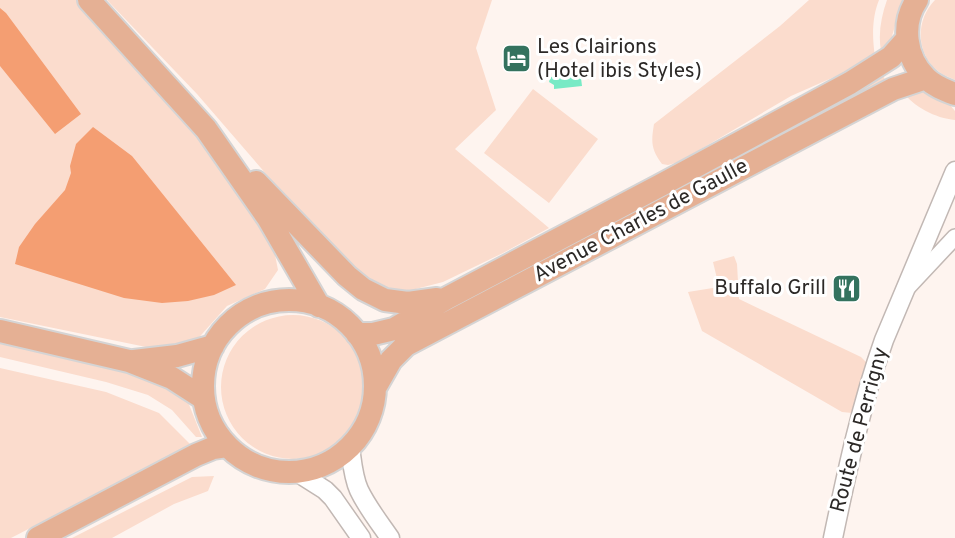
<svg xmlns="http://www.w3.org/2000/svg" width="955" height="538" font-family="Overpass,sans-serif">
  <rect width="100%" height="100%" fill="#fef4ef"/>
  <path fill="#fbdccd" d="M0 0H80L236 179 271 234 278 270 265 289 227 306 194 343 151 348 0 317Z
    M107 0H492L476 48 496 110 455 149 549 228 503 253 443 282 404 292 368 282 304 218 197 94Z
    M809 0H879C872 17 872 38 875 56L859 66 791 96 679 162 668 165 662 164C651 149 651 142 654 124L780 26Z
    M887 0H904L899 12 890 43 881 51C878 34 881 17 887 0Z
    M935 0H955V80C951 78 946 76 942 74 916 58 914 21 935 0Z
    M882 74 886 81 691 186 688 179Z
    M533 89 598 139 549 203 484 153Z
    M902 91H923L950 105 955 111V120C935 118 914 107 902 91Z
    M734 256 737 264 739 299 861 357 867 363 852 413 842 412 702 331 688 292 719 287 713 262Z
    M221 387a72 72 0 1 1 144 0a72 72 0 1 1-144 0Z
    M0 340 103 364 176 389 188 402 202 437H196L172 410 148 395 106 382 0 357Z
    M0 368 106 392 159 413 190 444 135 474 11 538H0Z
    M214 476 208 491 174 504 112 538H72L192 477Z"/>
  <path fill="#f49e72" d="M0 8 6 13 81 114 55 134 0 66Z
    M93 127 132 156 236 285 214 295 188 301 162 303 124 298 15 264 19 247 35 224 65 190 71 173 70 166 76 144Z"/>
  <path fill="#78eac5" d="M580 70 582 86 554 89V85L549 82 550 78 553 76V73Z"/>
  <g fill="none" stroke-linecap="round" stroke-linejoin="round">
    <defs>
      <path id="minor" d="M909 286 955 237"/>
      <path id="tertiary" d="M350 447C352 461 353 477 359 490 367 507 379 522 390 538
        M295 471 325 490 333 498 361 538
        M833 538C847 471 861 405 884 340L955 171"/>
      <path id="primary" d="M89 0 206 129 268 218 319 306
        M917 0C901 23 905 58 926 78 934 86 944 90 955 94
        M256 182 347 276 363 289 385 300 408 303 437 299
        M203 386a86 86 0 1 1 172 0a86 86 0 1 1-172 0Z
        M0 331 129 361 172 378 203 398
        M357 334H373L394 329 447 298 661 185 850 83 891 57 907 39
        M134 361 177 356 213 346
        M375 388 391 360 406 345 893 89 926 78
        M38 538 196 455 213 448 227 446"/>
    </defs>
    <use href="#minor" stroke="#c2b8b4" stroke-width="18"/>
    <use href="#tertiary" stroke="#c2b8b4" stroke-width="21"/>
    <use href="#primary" stroke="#d5d4d4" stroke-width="26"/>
    <use href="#minor" stroke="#fff" stroke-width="15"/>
    <use href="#tertiary" stroke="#fff" stroke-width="18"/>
    <use href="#primary" stroke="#e5b094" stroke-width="22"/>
  </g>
  <defs>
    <symbol id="hotel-square" viewBox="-11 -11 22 22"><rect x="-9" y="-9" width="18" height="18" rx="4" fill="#34725e" stroke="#fff"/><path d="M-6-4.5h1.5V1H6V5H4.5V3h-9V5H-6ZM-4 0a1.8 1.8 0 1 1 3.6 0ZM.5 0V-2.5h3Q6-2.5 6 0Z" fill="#fff"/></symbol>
    <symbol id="restaurant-square" viewBox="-11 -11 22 22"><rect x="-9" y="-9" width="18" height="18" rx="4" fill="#34725e" stroke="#fff"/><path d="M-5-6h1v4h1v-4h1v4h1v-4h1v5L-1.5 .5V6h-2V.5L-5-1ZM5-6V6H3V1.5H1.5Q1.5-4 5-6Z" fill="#fff"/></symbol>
  </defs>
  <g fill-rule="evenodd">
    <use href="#hotel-square" x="500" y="42" width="33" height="33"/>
    <use href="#restaurant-square" x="830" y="272" width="33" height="33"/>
  </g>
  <g text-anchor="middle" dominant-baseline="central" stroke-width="6" stroke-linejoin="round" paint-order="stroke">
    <g font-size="21" fill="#2c2927" stroke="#fff" text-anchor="start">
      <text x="537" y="47">Les Clairions<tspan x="537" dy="24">(Hotel ibis Styles)</tspan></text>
      <text x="826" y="288" text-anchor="end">Buffalo Grill</text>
    </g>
    <g font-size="21" fill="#2c2927" stroke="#fff">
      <text transform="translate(641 221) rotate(-28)">Avenue Charles de Gaulle</text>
      <text transform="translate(860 430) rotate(-75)">Route de Perrigny</text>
    </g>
  </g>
</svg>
